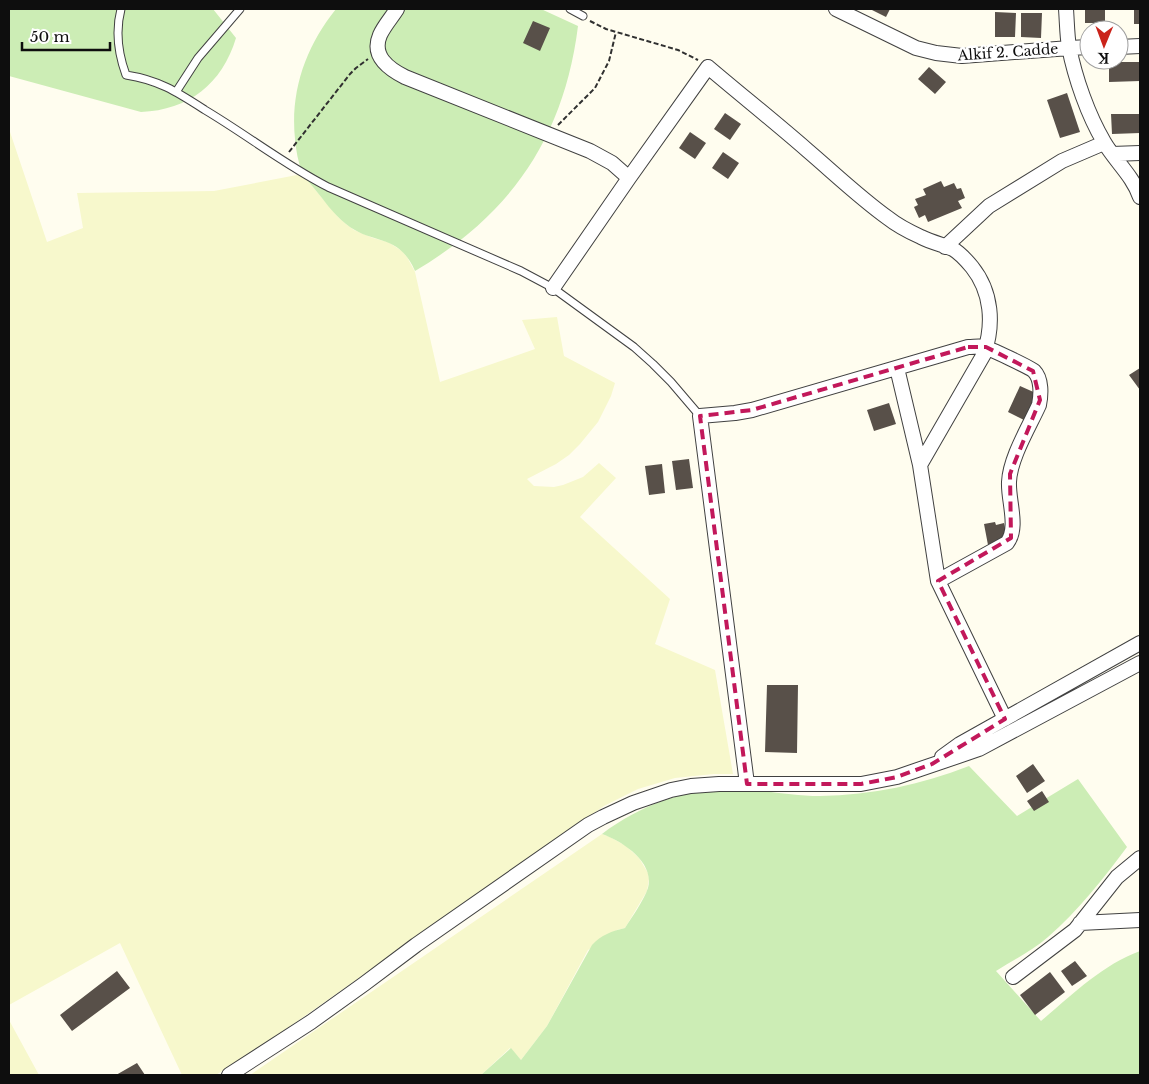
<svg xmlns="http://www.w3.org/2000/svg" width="1149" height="1084" font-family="'Libre Baskerville',serif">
  <rect width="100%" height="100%" fill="#fffdef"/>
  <path fill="#f7f8cc" d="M9 129 47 242 83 228 77 193 214 191 302 174 338 217 346 224 354 230 373 238 388 242 402 251 407 257 415 272 440 382 535 349 522 320 557 317 564 356 615 383 611 396 598 422 580 444 569 455 556 464 527 479 534 486 554 487 563 485 583 477 599 463 616 478 580 517 670 599 655 644 715 670 733 774H714L675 778 638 789 604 806 289 1027 216 1075H182L120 943 9 1005Z
    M602 834 610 837 626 846 639 858 648 873 649 879 647 891 625 928 617 930 588 950 547 1026 521 1060 510 1048 481 1075H250Z
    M9 1020 39 1075H9Z"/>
  <path fill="#ccedb5" d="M9 9H213L236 38C222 84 189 110 141 112L9 76Z
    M336 9H541L578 26C564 138 511 214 415 271 398 232 373 246 346 224 333 214 324 200 313 187 310 183 304 178 302 172 298 162 296 150 295 139 290 91 306 46 336 9Z
    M969 766 1017 816 1078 779 1127 847C1103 879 1078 911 1048 937 1032 951 1013 960 996 971L1041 1021C1072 995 1102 965 1140 951V1075H481L511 1048 521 1060 547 1026 592 945C601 935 612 931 625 928 632 917 644 900 648 888 655 862 622 841 602 834 646 801 696 785 752 790 775 792 797 796 820 796 873 795 920 785 969 766Z"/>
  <path fill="#585049" d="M870 9H890L886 17Z
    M1085 9H1105V23H1085Z
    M1134 9H1140V24H1134Z
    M995 12 1016 13 1015 37H995Z
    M1021 13H1042L1041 38 1021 37Z
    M533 21 550 28 540 51 523 43Z
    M1109 62H1140V81L1109 82Z
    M929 67 946 82 935 94 918 79Z
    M1067 93 1080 132 1060 138 1047 100Z
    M725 113 741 124 730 140 714 129Z
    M1111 114H1140V133L1112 134Z
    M690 132 706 143 695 159 679 148Z
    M723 152 739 163 728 179 712 168Z
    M941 181 944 187 954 183 957 189 961 188 965 198 958 201 962 208 928 222 925 215 919 218 914 207 918 205 915 199 926 195 923 189Z
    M1140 368V390L1129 375Z
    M1020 386 1038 394 1026 421 1008 412Z
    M889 403 896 424 874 431 867 410Z
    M689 459 693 488 676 490 672 461Z
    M662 464 665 493 649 495 645 466Z
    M995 522 996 525 1004 523 1007 538 999 543 988 545 984 524Z
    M767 685H798L797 753 765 752Z
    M1033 764 1045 781 1027 793 1016 776Z
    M1042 791 1049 802 1034 811 1027 801Z
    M1075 961 1087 976 1072 986 1061 971Z
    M117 971 130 988 72 1031 60 1015Z
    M1050 972 1065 992 1035 1015 1020 995Z
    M137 1063 145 1075H116Z"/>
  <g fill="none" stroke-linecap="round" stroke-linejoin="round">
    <defs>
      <path id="service" d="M121 9C115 32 118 53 126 75 159 80 177 92 205 110 247 135 285 165 328 187L521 271 553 288 634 347 653 364 671 382 700 416
        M570 9 583 16
        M176 92 198 58 240 9"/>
      <path id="minor" d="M397 9C392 17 384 26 380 35 371 56 389 69 405 77L590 151 612 163 629 178
        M836 9 916 48 936 53 962 56 1070 48 1089 47
        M1066 9C1067 22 1067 35 1069 47 1075 78 1088 115 1104 142 1115 161 1133 176 1140 197
        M1119 47 1140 46
        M1112 154 1140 153
        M945 247 989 206 1062 161 1104 143
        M553 288 629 178 708 67C741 95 775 122 807 150 834 173 860 198 888 218 898 226 910 232 921 237 931 242 943 245 953 249 960 253 967 261 972 267 992 292 994 324 984 354L920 465
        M897 368 920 465 938 581 1005 719
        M942 757 960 744 1140 643
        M747 784 700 416 735 413 752 410 968 347C974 347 979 346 984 347 989 348 1031 368 1034 371 1042 379 1041 395 1039 405 1029 427 1010 458 1009 482 1008 501 1019 527 1007 543L938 581
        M1080 923 1140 920
        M1013 977 1075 930 1117 877 1140 858
        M229 1075 311 1022 364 984 416 945 588 825 603 817 633 803 671 790 691 786 719 784H861L897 777 979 749 1140 663"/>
    </defs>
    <use href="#service" stroke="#414141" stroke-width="9"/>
    <use href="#minor" stroke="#414141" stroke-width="16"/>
    <path stroke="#303030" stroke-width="2" stroke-dasharray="5 2.5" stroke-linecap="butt" d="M590 21 606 29 678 50 698 60
      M558 125 595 88 609 61 616 32
      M289 152 350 74 356 68 368 59"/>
    <use href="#service" stroke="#fff" stroke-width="7"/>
    <use href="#minor" stroke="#fff" stroke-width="14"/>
  </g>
  <path fill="none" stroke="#c2185b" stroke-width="4" stroke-dasharray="10 6" stroke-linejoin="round" d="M968 347H986L1033 371 1040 400 1010 474 1011 538 938 581 1005 719 932 764 897 777 861 784H747L700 416 752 410Z"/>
  <g text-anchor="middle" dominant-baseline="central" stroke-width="5" stroke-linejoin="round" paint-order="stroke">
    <g font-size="14" fill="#0e0e0e" stroke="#fff">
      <text transform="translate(1008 52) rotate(-4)">Alkif 2. Cadde</text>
    </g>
  </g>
  <rect width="1149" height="1084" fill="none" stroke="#0e0e0e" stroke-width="20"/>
  <g transform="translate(1104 45) rotate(181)"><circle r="24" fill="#ffffff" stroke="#9f9f9f"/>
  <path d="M0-4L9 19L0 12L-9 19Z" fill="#ca231a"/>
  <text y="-8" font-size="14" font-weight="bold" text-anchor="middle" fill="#0e0e0e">K</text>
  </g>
  <path d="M22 42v8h88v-8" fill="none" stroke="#0e0e0e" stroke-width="2.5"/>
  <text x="30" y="42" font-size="15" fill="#0e0e0e" stroke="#ffffff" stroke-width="4" paint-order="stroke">50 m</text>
</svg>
